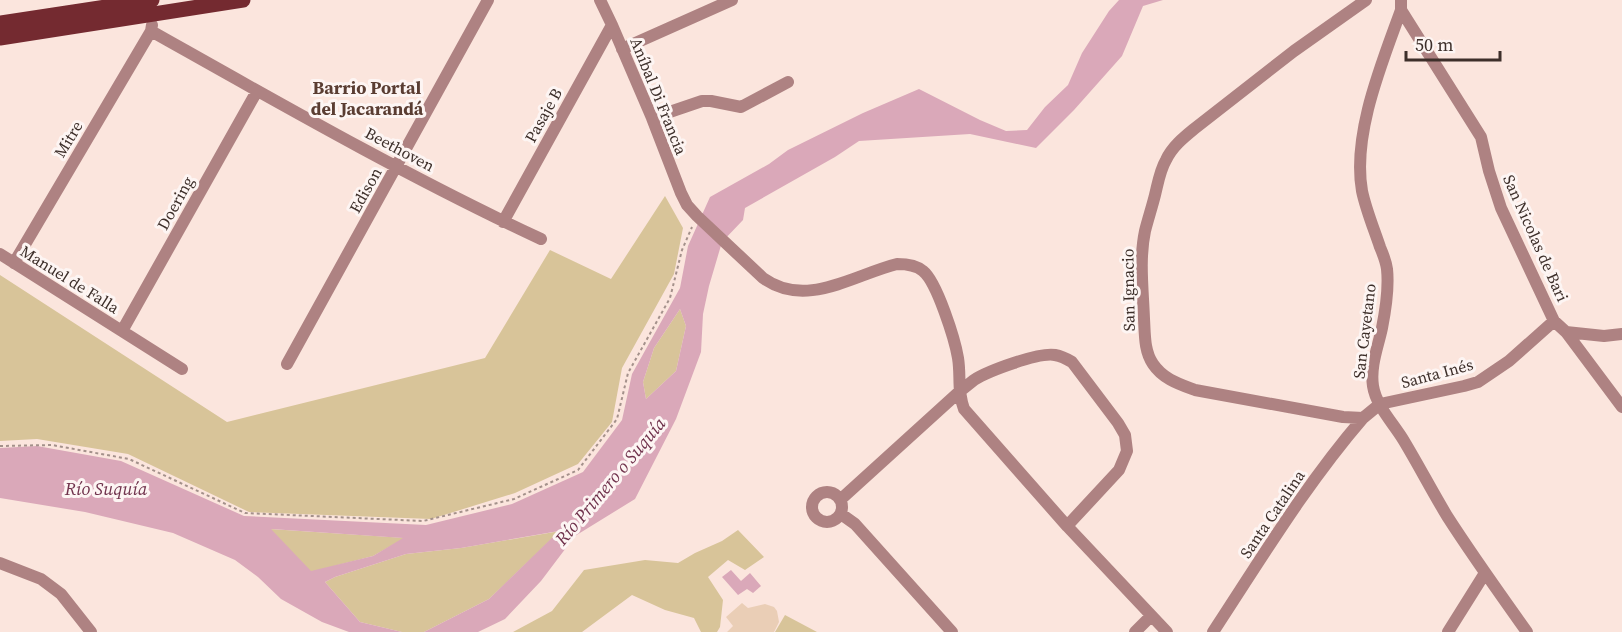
<svg xmlns="http://www.w3.org/2000/svg" width="1622" height="632" font-family="'Source Serif 4',serif">
  <rect width="100%" height="100%" fill="#fbe5dd"/>
  <path fill="#d8c499" d="M665 196 683 228 674 274 622 368 612 422 578 464 515 493 431 519 249 512 128 454 37 439 0 441V275L227 422 485 358 550 250 611 279Z
    M680 309 686 326 676 371 646 399 643 382 654 348Z
    M270 529 405 538 373 556 311 572Z
    M738 530 764 557 745 570 728 560 708 577 723 600 720 627 717 632H701L694 618 665 610 632 595 582 632H513L552 611 584 570 645 560 678 563 695 553 722 541Z
    M560 531 489 599 424 632H402L360 622 325 582 335 577 406 554 461 548Z
    M785 615 817 632H775Z"/>
  <path fill="#daa8b9" fill-rule="evenodd" d="M1119 0H1163L1143 6 1122 56 1074 110 1036 148 970 134 859 141 835 157 745 208 743 220 722 242 709 286 703 314 701 352 676 419 635 499 575 536 541 581 505 619 478 632H424L489 599 559 531 461 548 406 554 335 577 325 582 360 622 402 632H349L322 622 281 599 258 577 235 560 173 533 85 512 0 498V448L37 446 121 461 244 516 426 525 512 504 583 472 622 420 632 374 680 288 688 246 710 197 769 164 788 150 863 113 919 89 980 120 1006 131 1027 130 1045 107 1068 85 1082 53 1109 11ZM680 309 686 326 676 371 646 399 643 382 654 348ZM271 529 403 538 373 556 311 571Z
    M731 570 741 581 750 573 761 586 753 593 747 589 738 595 722 577Z"/>
  <path fill="#eaceb6" d="M742 603 748 608 765 604 774 607 777 611 779 622 774 632H727L733 626 726 617Z"/>
  <g fill="none" stroke-linecap="round" stroke-linejoin="round">
    <path stroke="#a4918b" stroke-width="2" stroke-dasharray="3 3" stroke-linecap="butt" d="M0 446 52 445 129 459 245 513 423 521 514 499 578 470 617 419 628 373 670 298 682 250 692 227"/>
    <path stroke="#ae8282" stroke-width="12" d="M600 0 612 25 652 118 681 193 687 205 697 216 763 278C806 309 853 275 897 264 906 264 916 265 923 271 937 282 955 340 958 358 961 376 957 391 964 409L1067 526 1167 632
      M1366 0 1294 51 1194 129C1183 138 1172 147 1166 160 1160 170 1158 183 1155 195 1152 207 1148 219 1145 231 1139 259 1143 290 1144 319 1145 334 1144 351 1153 364 1163 379 1179 384 1195 390L1343 417 1363 418 1380 404 1464 386 1478 382 1509 361 1554 321
      M1401 0V10C1382 63 1352 134 1362 191 1366 210 1374 229 1380 247 1383 254 1386 262 1387 269 1389 288 1386 308 1382 328 1378 347 1370 366 1373 386 1376 406 1394 424 1404 441 1419 466 1432 491 1447 516 1472 555 1500 594 1527 632
      M1401 10 1481 137 1489 171 1501 208 1554 321 1566 332 1622 407
      M151 31C279 103 408 177 541 239
      M622 49 732 0
      M652 118 702 101H711L741 107 788 82
      M503 222 612 25
      M0 254 182 369
      M14 263 151 31 152 25
      M122 331 257 91
      M1566 332 1604 336 1622 334
      M287 364 488 0
      M812 507a15 15 0 1 1 30 0a15 15 0 1 1-30 0Z
      M840 500 959 392C964 388 969 384 974 380 988 371 1039 352 1055 355 1061 356 1067 359 1072 362L1118 423 1125 435 1127 451 1119 470 1067 526
      M841 514 855 524 952 632
      M0 563 41 579 61 594 91 632
      M1135 632 1151 616
      M1213 632C1261 559 1306 484 1363 418
      M1448 632 1485 573"/>
    <path stroke="#742a30" stroke-width="15" d="M0 23 152 0
      M0 38 243 0"/>
  </g>
  <g text-anchor="middle" dominant-baseline="central" stroke-width="6" stroke-linejoin="round" paint-order="stroke">
    <g font-size="16" fill="#3d2f2a" stroke="#fdf5f3">
      <text transform="translate(659 96) rotate(68)">Aníbal Di Francia</text>
      <text transform="translate(543 115) rotate(-61)">Pasaje B</text>
      <text transform="translate(68 139) rotate(-59)">Mitre</text>
      <text transform="translate(400 149) rotate(28)">Beethoven</text>
      <text transform="translate(365 190) rotate(-61)">Edison</text>
      <text transform="translate(175 203) rotate(-61)">Doering</text>
      <text transform="translate(1536 238) rotate(66)">San Nicolas de Bari</text>
      <text transform="translate(70 279) rotate(32)">Manuel de Falla</text>
      <text transform="translate(1128 290) rotate(-91)">San Ignacio</text>
      <text transform="translate(1364 331) rotate(-83)">San Cayetano</text>
      <text transform="translate(1437 373) rotate(-15)">Santa Inés</text>
      <text transform="translate(1272 514) rotate(-56)">Santa Catalina</text>
    </g>
    <g font-size="18" font-weight="bold" fill="#5a3d32" stroke="#fdf5f3">
      <text x="367" y="87">Barrio Portal<tspan x="367" dy="21">del Jacarandá</tspan></text>
    </g>
    <g font-size="18" font-style="italic" fill="#70324c" stroke="#fdf5f3">
      <text transform="translate(610 481) rotate(-50)">Río Primero o Suquía</text>
      <text x="106" y="488">Río Suquía</text>
    </g>
  </g>
  <path d="M1406 51v9h94v-9" fill="none" stroke="#3d2f2a" stroke-width="3"/>
  <text x="1415" y="51" font-size="18" fill="#3d2f2a" stroke="#fdf5f3" stroke-width="4.5" paint-order="stroke">50 m</text>
</svg>
